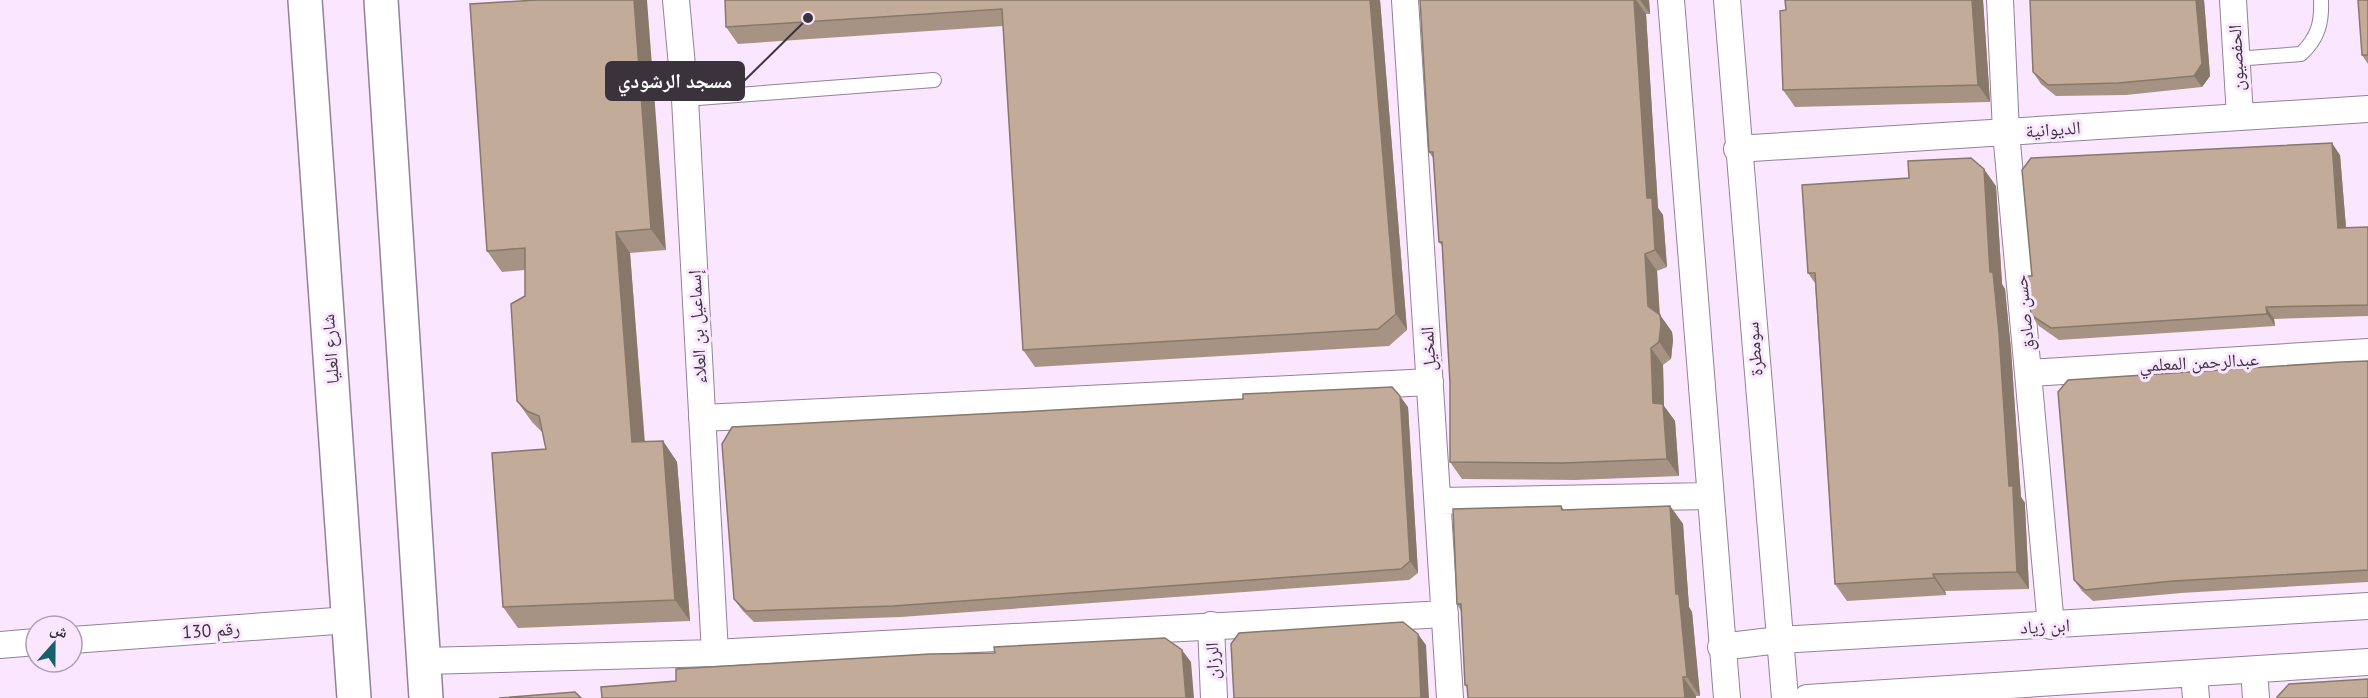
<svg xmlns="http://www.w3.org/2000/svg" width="2368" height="698" font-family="'PT Sans','Noto Naskh Arabic',sans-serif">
  <rect width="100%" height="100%" fill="#fae7ff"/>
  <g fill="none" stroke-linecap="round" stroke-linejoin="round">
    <defs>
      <path id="service" d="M2235 59 2301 54C2318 38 2322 23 2321 0
        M685 99 934 80"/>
      <path id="minor" d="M676 0 685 99 715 653
        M1405 0 1450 698
        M1671 0 1727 698
        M1727 0 1785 698
        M2000 0 2006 132 2051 626
        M2233 0 2240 117
        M1737 149 2368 109
        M2030 373 2368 352
        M702 418 1430 382
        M1439 501 1710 496
        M1211 625 1214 698
        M72 640 349 620
        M0 645 36 642
        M1721 647 1779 640 2368 606
        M424 661 715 653 1445 614
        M2254 670 2256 698
        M2194 675 2196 698
        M1807 698 2368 662"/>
      <path id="primary" d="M305 0 354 698
        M381 0 426 698"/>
    </defs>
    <use href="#service" stroke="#928197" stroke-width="16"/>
    <use href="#minor" stroke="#928197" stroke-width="28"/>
    <use href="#primary" stroke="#928197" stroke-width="36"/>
    <use href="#service" stroke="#fff" stroke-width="14"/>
    <use href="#minor" stroke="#fff" stroke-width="26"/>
    <use href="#primary" stroke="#fff" stroke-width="33"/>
  </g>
  <path fill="#a79383" d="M537 0 666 250 630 253 645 442 663 441 677 462 690 621 518 628 503 607 546 449 543 433 532 422 517 401 525 296V270L502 272 487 251Z
    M725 0H1380L1407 330 1389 346 1035 367 1023 350 1003 26 738 44 726 27Z
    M1420 0H1649L1650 14H1646L1658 208 1663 215 1667 267 1657 271 1660 315 1672 332 1673 340 1671 359 1663 365 1664 406 1675 421 1679 476 1575 480 1462 479 1450 462V383L1443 247 1439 242 1433 158 1429 152Z
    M1785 0H1983L1990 102 1795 107 1783 90 1786 10Z
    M2030 0H2204L2210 76 2202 87 2126 95 2056 96 2041 84 2033 72Z
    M2368 0V64L2362 55Z
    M2340 155 2346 228 2368 227V316L2274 319 2275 326 2059 340 2039 326 2031 315 2032 276Z
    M1996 186 2002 284 2005 289 2011 350 2021 497 2025 503V507L2029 589 1945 591 1946 595 1847 601 1835 584 1815 283 1808 273Z
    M2368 361V582L2181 593 2093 601 2082 591 2074 580Z
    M1408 407 1418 573 1409 580 901 617 754 622 742 610 734 599Z
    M1561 506 1564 510 1670 506 1683 524 1689 607 1692 612 1700 696H1696V698H1468V689L1465 685 1461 611 1457 604Z"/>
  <path fill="#88786a" d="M634 0H647L666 250 651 229Z
    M1370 0H1380L1407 330 1396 314Z
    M1634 0H1636L1646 14 1658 208 1663 215 1667 267 1655 250 1647 198Z
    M1640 0H1649L1650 14Z
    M1972 0H1983L1990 102 1978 85Z
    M2196 0H2204L2210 76 2202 87 2194 76Z
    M2332 143 2340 155 2347 240 2338 228Z
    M1984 169 1996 186 2002 284 2005 289 2011 350 2021 497 2025 503V507L2029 589 2017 572 1990 272Z
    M616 232 630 253 646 463 632 442Z
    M1645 254 1657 271 1660 323 1648 306Z
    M2266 307 2274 319 2275 326 2267 314Z
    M1660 315 1672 332 1673 340 1671 359 1659 342Z
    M1651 348 1663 365 1664 406 1675 421 1679 476 1667 459 1653 403Z
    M1400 396 1408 407 1418 573 1410 561Z
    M663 441 677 462 690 621 675 600Z
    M1670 506 1683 524 1689 607 1692 612 1700 696 1687 677 1676 594Z
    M1933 574 1945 591 1946 595 1934 578Z
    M1418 634 1426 645 1429 698H1421Z
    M1182 650 1191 662 1194 698H1186Z
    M1683 677 1696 696V698H1685Z"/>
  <path fill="#c2ab98" stroke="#88786a" stroke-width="1.5" d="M537 0H634L651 229 616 232 632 442 663 441 675 600 503 607 492 453 546 449 539 416 527 411 517 401 511 304 525 296V248L487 251 470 4Z
    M725 0H1370L1396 314 1378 329 1023 350 1002 9 726 27Z
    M1420 0H1634L1647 198H1652L1655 250 1645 254 1648 306 1660 315 1661 324 1659 342 1651 348 1653 403 1663 404 1667 459 1563 463 1450 462V383L1442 242H1439L1433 152H1429Z
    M1785 0H1972L1978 85 1783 90 1780 11 1786 10Z
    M2030 0H2196L2202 64 2194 76 2118 83 2048 85 2033 72Z
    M2358 0H2368V55H2362Z
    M2332 143 2338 228 2368 227V305L2266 307 2267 314 2051 328 2031 315 2027 276H2032L2022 170 2031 158Z
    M1971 158 1984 169 1990 272H1993L1999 333 2009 486H2013V490L2017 572 1933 574 1934 578 1835 584 1815 273H1808L1802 185 1909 178 1908 161Z
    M2368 361V570L2173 581 2085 590 2074 580 2058 392 2068 380 2341 362Z
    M1392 387 1400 396 1410 561 1401 569 893 606 746 611 734 599 722 444 732 427 1038 411 1243 399V394Z
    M1561 506 1562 510 1670 506 1676 594H1679L1687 677H1683L1685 698H1468L1467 685H1465L1461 604H1457L1453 509Z
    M1403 622 1418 634 1421 698H1234L1231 644 1239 633Z
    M1165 638 1182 650 1186 698H602L601 687 676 681V669L930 654 995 653 994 647Z
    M2368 679V698H2277V697L2289 684Z
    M575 692 581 698H499Z"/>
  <g text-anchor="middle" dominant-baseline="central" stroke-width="6" stroke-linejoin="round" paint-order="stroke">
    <g font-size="18" fill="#3a333c" stroke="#fae7ff">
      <text transform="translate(2236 58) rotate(-93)">الحفصيون</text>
      <text transform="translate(2053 129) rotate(-4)">الديوانية</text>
      <text transform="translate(2024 313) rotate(-96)">حسن صادق</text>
      <text transform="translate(697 327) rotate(-93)">إسماعيل بن العلاء</text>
      <text transform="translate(330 349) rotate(-94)">شارع العليا</text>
      <text transform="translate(1428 349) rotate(-94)">المخيل</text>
      <text transform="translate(1754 349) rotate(-95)">سومطرة</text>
      <text transform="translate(2199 362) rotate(-3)">عبدالرحمن المعلمي</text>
      <text transform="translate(2045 626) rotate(-3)">ابن زياد</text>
      <text transform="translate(211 630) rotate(-4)">رقم 130</text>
      <text transform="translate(1212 661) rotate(-92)">الرزان</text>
    </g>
  </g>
  <path fill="none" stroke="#3a333c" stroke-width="2" d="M808 18L744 81"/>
  <circle fill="#3a333c" stroke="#fae7ff" stroke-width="2" cx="808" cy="18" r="6"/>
  <rect fill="#3a333c" stroke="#3a333c" stroke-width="2" x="606" y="62" width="138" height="38" rx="6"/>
  <g font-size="20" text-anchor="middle" font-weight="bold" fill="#fff">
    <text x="675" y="88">مسجد الرشودي</text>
  </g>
  <g transform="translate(54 644) rotate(21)"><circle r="28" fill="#fae7ff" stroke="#ad9fb1" stroke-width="1.5"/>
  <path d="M0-4.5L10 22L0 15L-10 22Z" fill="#15616d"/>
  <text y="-9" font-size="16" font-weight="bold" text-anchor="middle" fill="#3a333c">ش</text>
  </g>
</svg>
